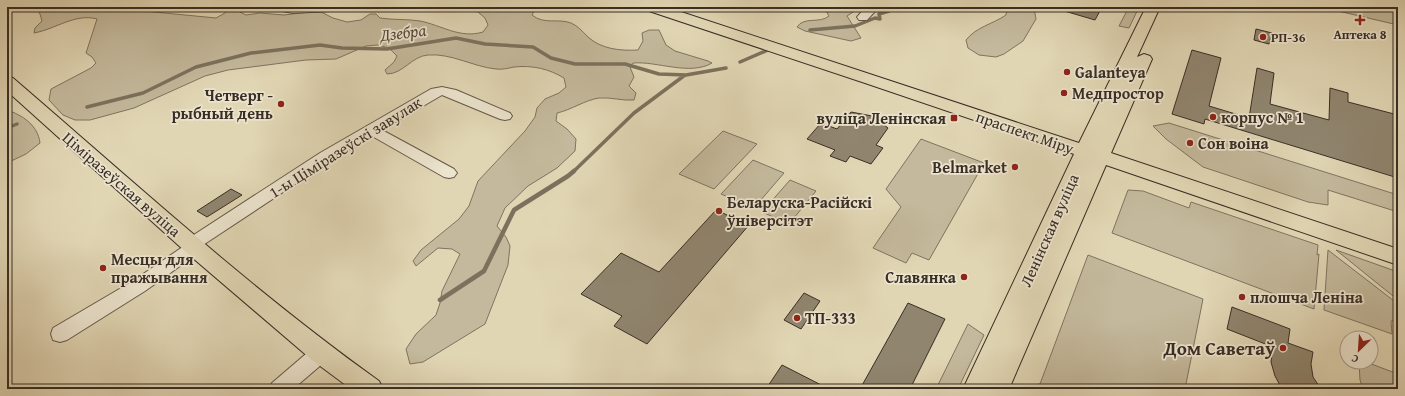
<svg xmlns="http://www.w3.org/2000/svg" width="1405" height="396" font-family="'Gentium Book Plus',serif">
  <rect width="100%" height="100%" fill="#e1d6b4"/>
  <filter id="stains"><feTurbulence type="fractalNoise" baseFrequency=".005" numOctaves="4"/><feColorMatrix values="0 0 0 0 .2 0 0 0 0 .09 0 0 0 0 .02 0 0 0 .5 -.17"/></filter>
  <radialGradient id="worn" r=".72"><stop offset=".6" stop-color="#630" stop-opacity="0"/><stop offset="1" stop-color="#630" stop-opacity=".3"/></radialGradient>
  <path fill="#c4b99c" stroke="#7e7460" d="M36 7H136L144 11 216 18 225 13 228 7H240V12L246 15 260 13 284 15 309 12H321L333 18 347 22 361 20 370 14H376L380 18C393 20 407 19 420 21 441 25 460 39 483 32L488 25 485 18 472 7H536L532 15C544 25 558 18 571 23 578 26 582 31 588 37 601 49 620 51 638 50L643 41 642 33 649 30H659L666 45 675 51 708 61 712 63C690 76 657 61 633 63L630 67 634 77 629 86 636 93 634 100C622 101 611 97 599 98 585 100 571 110 557 113L556 121 567 129 576 139 575 151 557 168 528 186 505 208 497 226 506 237 510 246 508 265 485 324 423 362 410 364 406 349 416 334 436 315 440 303 442 291 460 254 452 249 438 248 416 266 413 261 421 250 459 219 469 206 478 181 525 131 535 117 537 108 545 99 559 93 566 87 564 78C549 69 533 65 514 67 509 68 502 70 496 69 474 67 451 53 428 55 412 56 403 74 387 74L385 70 394 62 397 56 389 48 378 45 366 46 336 59 306 60 228 70 205 76 134 108 90 120H75L63 115 49 100 51 89 91 68 96 63 92 57 86 53 97 19C75 13 56 29 34 33L35 28 42 21 40 14Z
    M743 7H861L847 16 861 38 851 41 805 31 797 27C804 16 820 24 829 16L826 11 797 9 767 10Z
    M1007 7H1039L1034 8 1036 19 1023 41 1004 54 996 57 979 55 968 48 966 40C976 27 993 24 1006 15Z
    M1129 7H1139L1129 28 1119 26Z
    M1321 7H1398V25Z
    M7 110C22 115 38 125 40 143L26 154 7 163Z
    M1169 123 1398 195V212L1328 190V205L1308 202 1203 167 1166 139 1153 126Z
    M723 131 757 144 714 189 679 174Z
    M921 139 984 163 929 260 912 253 906 263 873 248 901 207 886 189Z
    M753 160 784 173 754 208 721 194Z
    M790 180 816 191 789 224 762 212Z
    M1128 190 1143 191 1189 208 1191 202 1318 245 1317 255 1319 254 1314 309 1112 233Z
    M1328 250 1398 304V320L1391 321 1392 334 1324 310Z
    M1336 250 1398 272V300Z
    M1088 255 1203 299 1185 389H1036L1038 384H1040Z
    M968 324 984 335 958 389H936Z
    M1359 362H1366L1398 374V389H1363L1360 380Z"/>
  <g fill="none" stroke-linecap="round" stroke-linejoin="round">
    <path stroke="#7c715d" stroke-width="3.5" d="M810 30 855 26 875 18 880 19 879 14 889 11 890 7
      M740 62 768 50
      M87 107 143 93 196 67 251 53 320 45 342 48 387 49 456 38 485 44 533 47 551 58 575 64H625L659 74 686 75 726 68
      M7 128 17 124
      M573 172 634 113 685 75"/>
    <path stroke="#7c715d" stroke-width="4.5" d="M440 300 484 271 514 210 568 176 574 171"/>
  </g>
  <path fill="#90856f" stroke="#392e25" d="M1062 7H1102L1095 20 1061 10Z
    M1256 29 1272 33 1269 44 1254 40Z
    M1192 50 1221 58 1209 106 1249 118 1257 68 1274 73 1270 104 1329 120 1330 88 1348 93V102L1398 115V178L1205 119 1204 124 1172 114Z
    M851 112 872 116 888 128 876 145 883 148 871 164 850 156 846 162 830 156 835 150 807 139 821 123 837 129Z
    M231 189 242 195 207 217 197 211Z
    M716 210 749 225 647 344 614 326 622 316 581 294 621 253 659 272Z
    M804 293 820 301 801 329 784 320Z
    M908 303 945 319 910 389H860Z
    M1232 307 1290 329 1288 343 1313 352 1311 364 1313 377 1321 389H1282L1275 376 1271 362 1273 347 1227 329Z
    M782 365 829 389H766Z"/>
  <g fill="none" stroke-linecap="round" stroke-linejoin="round">
    <defs>
      <path id="minor" d="M275 7H336L334 10 330 11 293 13 277 10Z
        M866 7H879L867 20H859L857 17Z
        M442 87 456 90 510 113 512 116 510 119 505 120 500 119 442 95 382 130 454 169 457 173 454 177 449 178 444 177 372 136 330 161 203 245 204 247 201 251 145 291 67 340 60 342 53 340 51 334 53 328 133 281 184 246V244L186 240 320 153 431 89Z
        M321 345 328 347 331 353 328 359 293 389H269L272 383 314 347Z"/>
      <path id="major" d="M644 7H666L1079 143 1146 7H1160L1137 57 1144 54 1150 56 1152 59 1111 153 1398 249V265L1106 165 1009 389H963L1074 154 865 83 646 10Z
        M7 77 13 78C133 181 250 289 379 381L383 389H351L312 360 187 253 7 91Z"/>
    </defs>
    <use href="#minor" stroke="#635849" stroke-width="2"/>
    <use href="#major" stroke="#392e25" stroke-width="2"/>
    <use href="#minor" fill="#ece4ce" fill-rule="evenodd"/>
    <use href="#major" fill="#e1d6b4" fill-rule="evenodd"/>
  </g>
  <g fill="#8f2418" stroke="#ece4ce" stroke-width="1.5">
    <path d="M1358 14h4v4h4v4h-4v4h-4v-4h-4v-4h4z"/>
    <circle cx="1263" cy="37" r="4"/>
    <circle cx="1067" cy="72" r="4"/>
    <circle cx="1064" cy="93" r="4"/>
    <circle cx="281" cy="104" r="4"/>
    <circle cx="1213" cy="117" r="4"/>
    <rect x="950" y="114" width="8" height="8" rx="2"/>
    <circle cx="1190" cy="143" r="4"/>
    <circle cx="1015" cy="167" r="4"/>
    <circle cx="719" cy="211" r="4"/>
    <circle cx="103" cy="268" r="4"/>
    <circle cx="964" cy="277" r="4"/>
    <circle cx="1242" cy="297" r="4"/>
    <circle cx="797" cy="318" r="4"/>
    <circle cx="1283" cy="348" r="4"/>
  </g>
  <g text-anchor="middle" dominant-baseline="central" stroke-width="3.5" stroke-linejoin="round" paint-order="stroke">
    <g font-size="13" font-weight="bold" fill="#392e25" stroke="#ece4ce">
      <text x="1360" y="34">Аптека 8</text>
      <text x="1271" y="37" text-anchor="start">РП-36</text>
    </g>
    <g font-size="16" font-weight="bold" fill="#392e25" stroke="#ece4ce" text-anchor="start">
      <text x="1075" y="72">Galanteya</text>
      <text x="1072" y="93">Медпростор</text>
      <text x="273" y="95" text-anchor="end">Четверг -<tspan x="273" dy="18">рыбный день</tspan></text>
      <text x="1221" y="117">корпус № 1</text>
      <text x="946" y="118" text-anchor="end">вуліца Ленінская</text>
      <text x="1198" y="143">Сон воіна</text>
      <text x="1007" y="167" text-anchor="end">Belmarket</text>
      <text x="727" y="202">Беларуска-Расійскі<tspan x="727" dy="18">ўніверсітэт</tspan></text>
      <text x="111" y="259">Месцы для<tspan x="111" dy="18">пражывання</tspan></text>
      <text x="956" y="277" text-anchor="end">Славянка</text>
      <text x="1250" y="297">плошча Леніна</text>
      <text x="805" y="318">ТП-333</text>
    </g>
    <g font-size="16" fill="#392e25" stroke="#ece4ce">
      <text transform="translate(1025 132) rotate(19)">праспект Міру</text>
      <text transform="translate(345 147) rotate(-32)">1-ы Ціміразеўскі завулак</text>
      <text transform="translate(122 184) rotate(41)">Ціміразеўская вуліца</text>
      <text transform="translate(1049 230) rotate(-66)">Ленінская вуліца</text>
    </g>
    <g font-size="17" font-style="italic" fill="#554a3c" stroke="#ece4ce">
      <text transform="translate(403 32) rotate(-7)">Дзебра</text>
    </g>
    <g font-size="19" font-weight="bold" fill="#392e25" stroke="#ece4ce" text-anchor="end">
      <text x="1275" y="348">Дом Саветаў</text>
    </g>
  </g>
  <rect width="1405" height="396" fill="none" stroke="#e1d6b4" stroke-width="24"/>
  <rect x="8" y="8" width="1389" height="380" fill="none" stroke="#392e25" stroke-width="2"/>
  <rect x="12" y="12" width="1381" height="372" fill="none" stroke="#392e25"/>
  <g transform="translate(1359 350) rotate(205)"><circle r="19" fill="#ece4ce" stroke="#a49b8a"/>
  <path d="M0-3L7 15L0 10L-7 15Z" fill="#8f2418"/>
  <text y="-6" font-size="11" font-weight="bold" text-anchor="middle" fill="#392e25">С</text>
  </g>
  <rect width="100%" height="100%" filter="url(#stains)"/>
  <rect width="100%" height="100%" fill="url(#worn)"/>
</svg>
